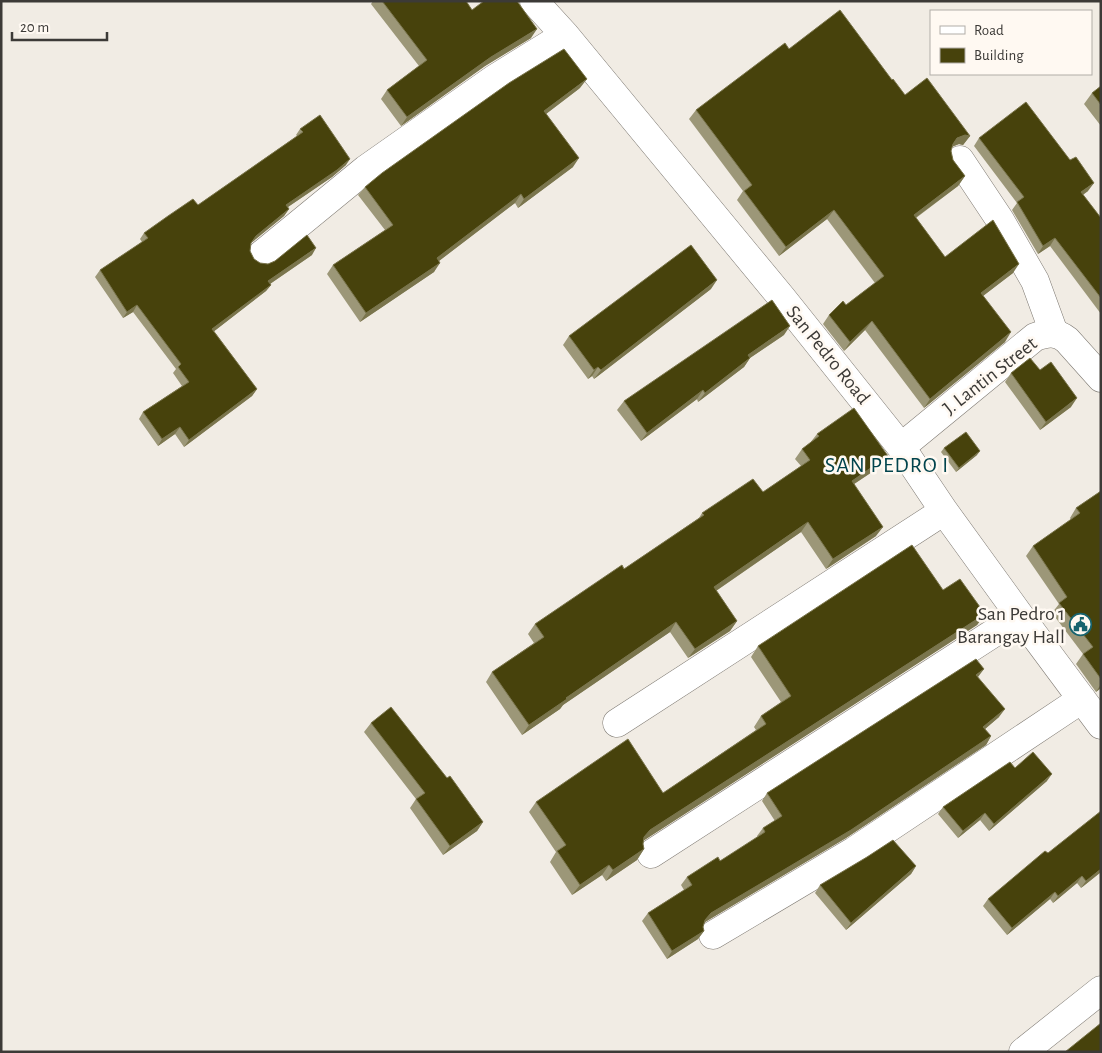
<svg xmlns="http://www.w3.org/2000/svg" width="1102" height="1053" font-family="'Alegreya Sans',sans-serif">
  <rect width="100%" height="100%" fill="#f1ece4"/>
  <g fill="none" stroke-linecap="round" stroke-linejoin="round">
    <defs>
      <path id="minor" d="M534 1 565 35 782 298 901 447 944 511 1020 616 1101 725
        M960 160 1000 220 1035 281 1054 333
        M261 255 366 169 494 79 565 35
        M901 447 1035 337C1047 333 1056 331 1067 340L1101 378
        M617 723 944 511
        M651 854 1020 616
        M713 935 854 851 1082 699
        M1023 1052 1101 990"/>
    </defs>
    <use href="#minor" stroke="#7e7972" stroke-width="29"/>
    <use href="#minor" stroke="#fff" stroke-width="28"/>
  </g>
  <path fill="#9c9778" d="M373 1H466L472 10 531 38 485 66 401 126 381 99 387 90 419 66 371 4Z
    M789 49 892 80 905 95 970 136 963 145 959 144 952 147 951 151 953 160 965 176 958 186 916 218 945 257 1013 273 983 296 1005 342 924 408 865 330 844 351 823 324 829 315 846 305 875 283 827 219 779 256 737 200 743 191 689 119 696 110Z
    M1101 86V126L1084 104 1092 93Z
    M580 88 546 114 573 167 518 208 515 203 439 261 434 272 360 322 327 274 333 265 385 230 358 195 365 187Z
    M300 129 346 165 332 177 288 207 289 209 284 216 251 243 250 251 254 259 260 263 268 264 312 255 270 284 271 285 266 291 214 331 257 389 252 396 184 447 175 434 158 446 139 419 143 412 182 386 173 373 176 369 133 312 123 318 95 277 100 270 142 242 140 239 144 233 198 205 297 136 296 135Z
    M979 138 1088 191 1083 195 1101 218V314L1050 246 1038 254 1012 210 1017 203 974 146Z
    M711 289 594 379 592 376 588 379 563 345 569 336Z
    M784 335 750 358 744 367 698 402 697 399 641 441 617 410 624 401Z
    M1040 370 1071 407 1040 430 1005 382 1011 373Z
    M817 434 881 466 854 484 876 536 826 569 801 532 716 591 737 621 730 631 688 658 670 632 563 705 560 709 522 735 486 682 492 672 534 643 528 634 535 624 624 569 699 518 702 513 763 492 801 466 795 459 802 449 810 443Z
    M944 448 977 455 956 472 941 452Z
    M1101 491V688L1096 692 1076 664 1083 654 1052 613 1059 604 1026 556 1033 546 1071 520 1070 518 1076 508Z
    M943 590 985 614 977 625 644 840 643 844 644 849 637 860 606 881 602 875 572 895 550 862 556 852 529 812 536 802 663 793 756 730 754 727 761 716 781 702 751 657 758 646Z
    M978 678 999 717 985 729 991 736 986 745 846 838 705 922 703 927 704 931 698 939 667 959 642 921 648 913 684 890 681 885 687 877 720 861 758 837 757 836 763 828 775 821 762 801 767 793Z
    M371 723 483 822 477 831 443 855 410 808 416 799 364 732Z
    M1015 768 1047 781 989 831 980 820 958 838 938 814 943 807Z
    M916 866 911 874 846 930 815 893 820 885Z
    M1101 872 1081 888 1077 883 1053 903 1050 899 1007 935 983 906 988 899Z"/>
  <path fill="#7a754d" d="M537 29 531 38 485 66 401 126 407 117 491 57Z
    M587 79 580 88 538 120 544 111Z
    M965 135 970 136 963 145 959 144 951 147 957 138Z
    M579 158 573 167 518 208 524 199Z
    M350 159 346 165 332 177 282 211 286 205Z
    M965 176 958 186 907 224 914 215Z
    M1094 183 1088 191 1075 200 1081 192Z
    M521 194 515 203 431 267 437 258Z
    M289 209 284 216 251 243 256 236Z
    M834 210 827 219 779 256 786 247Z
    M1055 238 1050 246 1038 254 1043 246Z
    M316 248 312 255 264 288 268 281Z
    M440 263 434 272 360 322 366 313Z
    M1019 264 1013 273 975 302 981 293Z
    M717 280 711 289 594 379 601 370Z
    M271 285 266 291 208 336 212 329Z
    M137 305 133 312 123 318 127 312Z
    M872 321 865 330 844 351 850 342Z
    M790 326 784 335 741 364 748 355Z
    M1011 332 1005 342 924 408 930 399Z
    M750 358 744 367 698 402 705 393Z
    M598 367 592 376 588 379 594 370Z
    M257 389 252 396 184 447 189 440Z
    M703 390 697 399 641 441 647 433Z
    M1077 398 1071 407 1040 430 1046 422Z
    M180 427 175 434 158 446 162 439Z
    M980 451 977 455 956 472 959 468Z
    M888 456 881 466 845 490 852 481Z
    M808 522 801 532 707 597 714 587Z
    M883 527 876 536 826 569 833 559Z
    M985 614 977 625 643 841 644 837 650 830Z
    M737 621 730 631 688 658 695 649Z
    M676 622 670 632 563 705 560 709 522 735 529 725 566 698Z
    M984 669 978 677 970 683 976 675Z
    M1101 684V688L1096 692Z
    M1005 709 999 717 978 735 983 727Z
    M991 736 986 745 846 838 705 922 699 928 705 920 711 913Z
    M1052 774 1047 781 989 831 994 824Z
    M985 813 980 820 958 838 963 831Z
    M483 822 477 831 443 855 450 846Z
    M644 849 637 860 606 881 613 870Z
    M609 865 602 875 572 895 580 885Z
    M916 866 911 874 846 930 851 923Z
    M1101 869V872L1081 888 1086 881Z
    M1082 876 1077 883 1053 903 1058 896Z
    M1055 892 1050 899 1007 935 1012 928Z
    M704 931 698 939 667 959 672 951Z"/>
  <path fill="#47420c" stroke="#7a754d" d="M382 1H466L472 10 484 1H517L537 29 491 57 407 117 387 90 427 60Z
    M840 10 892 80 893 79 905 95 927 78 970 136 965 135 957 138 953 144 951 151 953 160 965 176 914 215 945 257 993 220 1019 264 981 293 1011 332 930 399 872 321 850 342 829 315 843 301 846 305 884 276 834 210 786 247 744 191 752 185 696 110 785 43 789 49Z
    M564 49 587 79 544 111 579 158 524 199 521 194 437 258 440 263 366 313 333 265 393 225 365 187 382 173 509 83Z
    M1101 86V105L1092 93Z
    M1026 102 1070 160 1076 157 1094 183 1081 192 1101 218V298L1055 238 1043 246 1017 202 1024 197 979 138Z
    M320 115 350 159 337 170 286 205 289 209 256 236 251 243 250 251 254 259 260 263 268 264 275 261 307 235 316 248 268 281 271 285 212 329 257 389 189 440 180 427 162 439 143 412 189 382 178 367 181 364 137 305 127 312 100 270 148 238 144 233 168 216 193 199 198 205 303 132 300 129Z
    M691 245 717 280 601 370 598 367 594 370 569 336Z
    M772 300 790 326 748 355 750 358 705 393 703 390 647 433 624 401Z
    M1030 358 1040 370 1051 362 1077 398 1046 422 1011 373Z
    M854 408 888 456 852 481 883 527 833 559 808 522 714 587 737 621 695 649 676 622 566 698 567 699 529 725 492 672 544 637 535 624 622 565 624 569 704 515 702 513 753 479 763 492 810 460 802 449 819 436 817 434Z
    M966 432 980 451 959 468 944 448Z
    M1101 491V551L1100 552 1101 553V679L1083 654 1093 647 1059 603 1067 597 1033 546 1080 513 1076 508Z
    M912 545 943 590 960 579 985 614 650 830 644 837 643 844 644 849 613 870 609 865 580 885 557 851 566 845 536 802 628 739 663 793 766 724 761 716 791 696 758 646Z
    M976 659 984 669 976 675 1005 709 983 727 991 736 851 830 711 913 705 920 703 927 704 931 672 951 648 913 692 885 687 877 718 857 720 861 765 832 763 828 782 816 767 793Z
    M391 707 447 778 450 776 483 822 450 846 416 799 425 793 371 723Z
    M1033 752 1052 774 994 824 985 813 963 831 943 807 1010 762 1015 768Z
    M1101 811V869L1086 881 1082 876 1058 896 1055 892 1012 928 988 899 1045 851 1048 853Z
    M893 840 916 866 851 923 820 885 867 857Z
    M1101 1023V1052H1065Z"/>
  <defs>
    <symbol id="civic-ring" viewBox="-11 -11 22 22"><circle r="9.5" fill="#fff9f2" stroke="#17636e" stroke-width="1.5"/><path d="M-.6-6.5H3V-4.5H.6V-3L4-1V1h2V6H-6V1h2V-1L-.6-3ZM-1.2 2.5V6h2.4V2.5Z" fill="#17636e"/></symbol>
  </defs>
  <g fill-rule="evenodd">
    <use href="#civic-ring" x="1068" y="612" width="25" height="25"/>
  </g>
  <g text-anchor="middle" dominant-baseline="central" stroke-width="5" stroke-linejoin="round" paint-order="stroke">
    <g font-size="20" fill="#3c3a37" stroke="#fff9f2">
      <text transform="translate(828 355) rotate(51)">San Pedro Road</text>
      <text transform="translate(990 376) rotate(-38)">J. Lantin Street</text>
    </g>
    <g font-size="20" fill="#3c3a37" stroke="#fff9f2" text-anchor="end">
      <text x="1065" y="614">San Pedro 1<tspan x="1065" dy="23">Barangay Hall</tspan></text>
    </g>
    <g font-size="22" letter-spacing="1" fill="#02444d" stroke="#fff9f2">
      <text x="887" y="465">SAN PEDRO I</text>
    </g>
  </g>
  <rect width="1102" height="1053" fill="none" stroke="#3c3a37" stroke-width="5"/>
  <rect x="930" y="10" width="162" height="65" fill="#fff9f2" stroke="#b1ada7"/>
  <rect x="940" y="26" width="25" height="8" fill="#ffffff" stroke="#b1ada7"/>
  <text x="974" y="35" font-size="15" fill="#3c3a37">Road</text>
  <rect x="940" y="48" width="25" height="15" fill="#47420c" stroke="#b1ada7"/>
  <text x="974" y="60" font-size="15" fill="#3c3a37">Building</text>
  <path d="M12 32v8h95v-8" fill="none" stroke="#3c3a37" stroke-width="2.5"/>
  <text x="20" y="32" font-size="15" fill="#3c3a37" stroke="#fff9f2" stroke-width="4" paint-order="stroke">20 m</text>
</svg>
